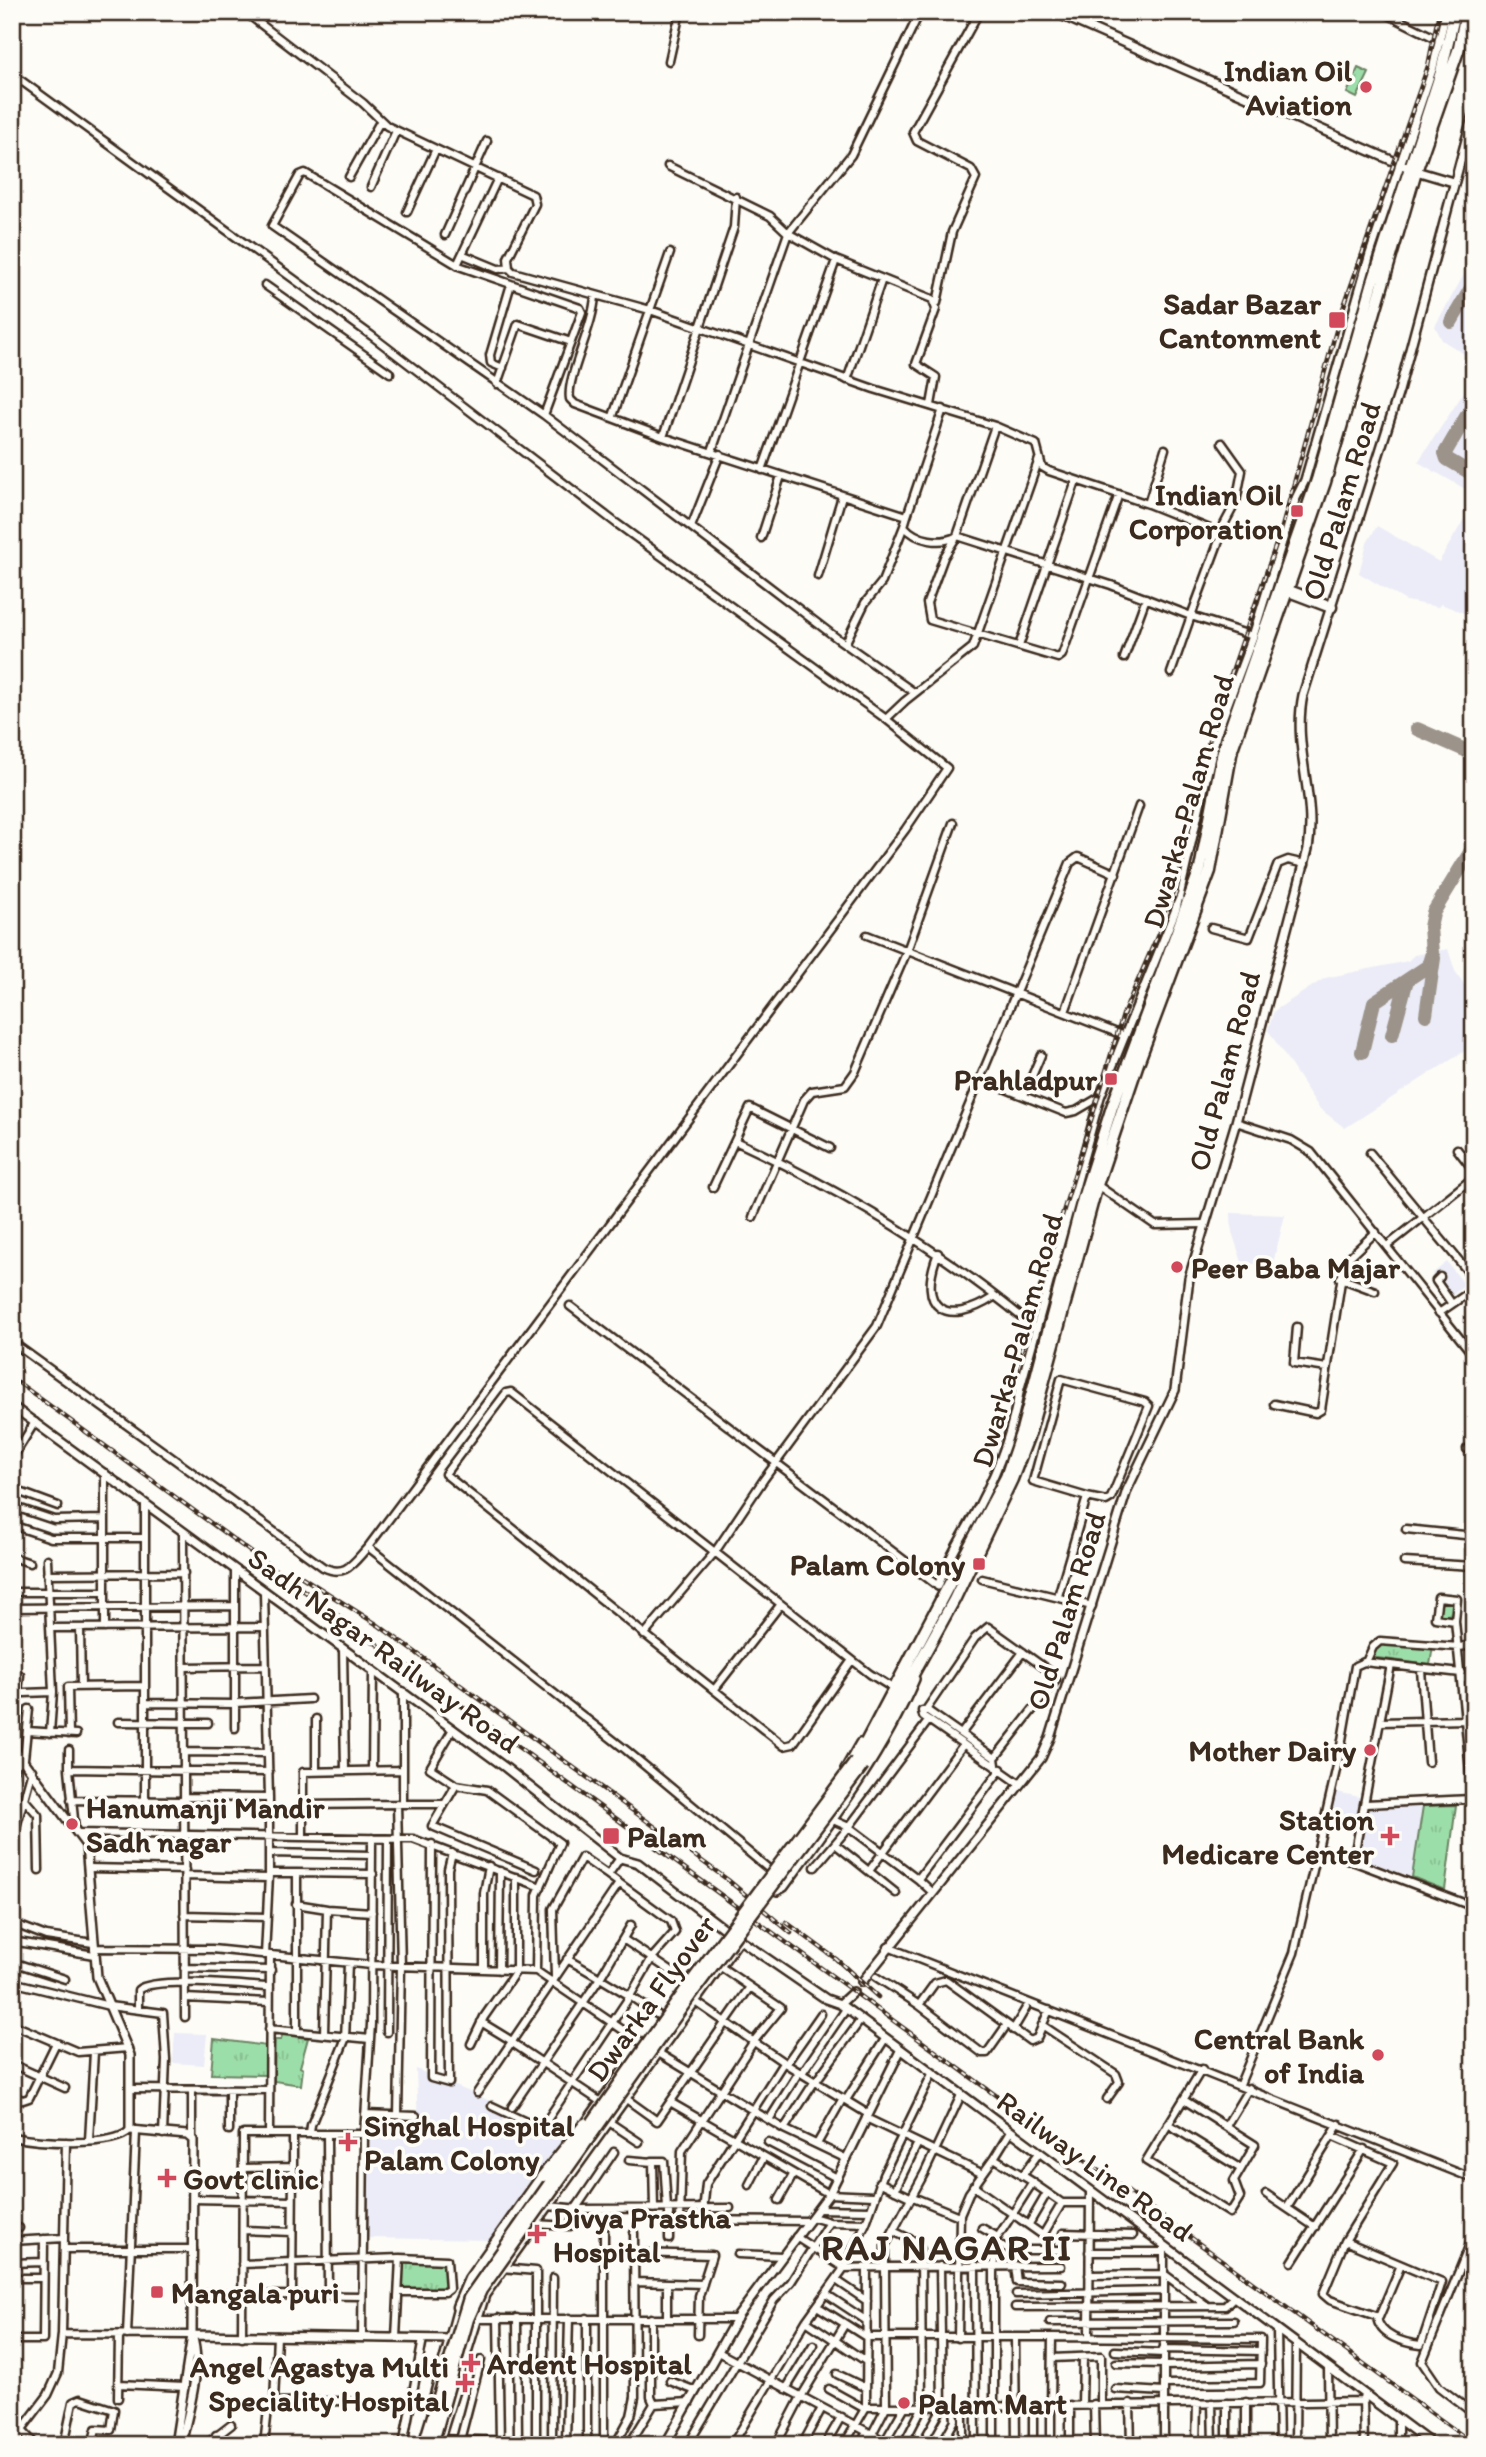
<svg xmlns="http://www.w3.org/2000/svg" width="1486" height="2457" font-family="Itim,sans-serif">
  <defs>
    <pattern id="park-tufts" width="24" height="20" patternUnits="userSpaceOnUse" patternTransform="scale(1.75)"><rect width="24" height="20" fill="#9cdea9"/><path d="M3 7l-1-3M5 7V3M7 7l1-3M15 17l-1-3M17 17v-4M19 17l1-3" fill="none" stroke="#87bf91"/></pattern>
    <pattern id="garden-furrows" width="10" height="10" patternUnits="userSpaceOnUse" patternTransform="scale(1.75)"><rect width="10" height="10" fill="#9cdea9"/><path d="M-1 1l2-2M0 10L10 0M9 11l2-2" fill="none" stroke="#87bf91"/></pattern>
  </defs>
  <rect width="100%" height="100%" fill="#fdfcf7"/>
  <filter id="ink" filterUnits="userSpaceOnUse"><feTurbulence type="fractalNoise" baseFrequency=".0143" numOctaves="2"/><feDisplacementMap in="SourceGraphic" scale="14" xChannelSelector="R" yChannelSelector="G"/><feConvolveMatrix kernelMatrix="1 2 1 2 8 2 1 2 1" color-interpolation-filters="sRGB"/></filter>
  <g filter="url(#ink)">
    <path fill="#ebecf7" d="M1474 257V360L1442 340 1435 326Z
      M1474 377V494L1418 462Z
      M1474 502V617L1441 604 1438 607 1406 601 1359 573 1367 543 1377 526 1439 562Z
      M1448 949 1455 971 1474 999V1045L1345 1128 1319 1108 1268 1030 1274 1011 1325 978 1408 961 1414 955Z
      M1231 1213 1285 1215 1272 1267 1242 1262 1232 1232Z
      M1447 1262 1465 1285 1451 1296 1432 1274Z
      M1333 1791 1363 1798 1354 1826 1328 1818Z
      M1423 1806 1412 1877 1357 1857 1367 1807Z
      M175 2033 207 2034 204 2065 173 2063Z
      M416 2069 509 2109 496 2131 562 2133 567 2136 494 2240 367 2238 370 2132 418 2129Z"/>
    <path fill="url(#park-tufts)" stroke="#6c8464" stroke-width="2" d="M1358 68 1369 73 1357 98 1347 93Z
      M1381 1642 1433 1646 1430 1665 1370 1657Z
      M1456 1805 1445 1890 1412 1877 1423 1806Z
      M282 2035 308 2038 300 2067 303 2069 301 2085 274 2081 275 2040H281Z
      M214 2039 267 2046 266 2075 211 2074Z
      M402 2260 445 2261 446 2291 400 2290Z"/>
    <path fill="url(#garden-furrows)" stroke="#6c8464" stroke-width="2" d="M1439 1598 1454 1600V1613L1446 1616 1439 1614Z"/>
    <g fill="none" stroke-linecap="round" stroke-linejoin="round">
      <path stroke="#9c938a" stroke-width="14" d="M1451 322 1474 283
        M1474 403 1445 453 1447 459 1474 475
        M1417 729 1474 754
        M1426 1015 1434 958
        M1392 1035 1407 980
        M1362 1052 1374 1002 1428 966 1432 953 1430 927 1433 913 1474 846"/>
      <defs>
        <path id="minor" d="M245 12 363 103 387 126 533 195 535 204 508 258 509 268 513 272 650 310 874 389 995 426 1036 444 1042 467 1049 471 1148 504 1215 531 1220 538 1191 616 1253 636
          M1383 12 1441 41
          M669 61 680 12
          M12 74 372 336 616 523 886 719 947 768 905 830 368 1547C353 1563 346 1578 323 1567L12 1342
          M668 166 770 216 788 233 836 260 932 299 936 309 916 364 936 377 931 405
          M349 177 381 120
          M371 187 396 131
          M407 212 436 149
          M445 235 487 141
          M464 255 498 269 509 268
          M457 265 498 178
          M265 285 390 373
          M595 295C594 327 566 377 570 399L575 404 663 437 907 516 943 409
          M937 303 952 232 976 178 971 169 917 141 913 132 979 12
          M503 368 491 363 490 355 511 284
          M847 380 882 279
          M497 384 518 324 571 342
          M544 415 582 312 580 308 459 266 305 173 300 175 272 226 544 415 838 639 915 693
          M613 416 670 253
          M995 426 957 536 944 557 927 603 930 620 1058 658 1062 655 1119 494
          M663 437 734 227 736 197
          M712 451 788 233 851 155 920 12
          M762 470 836 260
          M1148 504 1165 449
          M907 516 904 526C917 541 941 545 957 536L1111 585 1191 616 1171 673
          M691 527 720 454
          M1219 534 1236 502 1242 471 1222 443
          M761 538 781 476
          M818 576 842 496
          M845 644 865 603 882 582 904 526
          M1019 646 1076 481
          M1124 658 1146 598
          M886 719 905 701 973 647 1039 459
          M1211 928 1249 938 1278 864 1288 860 1305 864
          M867 935 1125 1036
          M1065 1012 1139 806
          M981 1079 1066 1113 1076 1111 1100 1097
          M1024 1095 1041 1055
          M1236 1122 1291 1140 1311 1152 1474 1356
          M735 1141C843 1191 945 1252 1036 1329
          M1457 1149 1474 1171
          M1370 1153 1474 1279
          M1097 1185 1155 1225 1205 1224
          M713 1187 750 1108 830 1148
          M753 1217 804 1100 812 1091 845 1086 855 1072 907 951 953 823
          M1387 1246 1474 1177
          M938 1253C916 1309 946 1328 994 1297
          M1440 1277 1436 1281 1452 1304
          M1340 1278 1375 1291
          M570 1306 938 1586
          M1439 1313 1474 1289
          M1297 1327 1294 1363 1327 1368
          M1274 1404 1316 1413 1321 1410 1344 1262 1376 1232
          M1467 1449 1474 1450
          M12 1459 35 1422
          M105 1473V1628
          M12 1489 58 1506
          M12 1506 54 1520 104 1519
          M12 1525 51 1538H145
          M1406 1529 1474 1536
          M183 1532 185 2017
          M368 1547 626 1750 770 1870
          M12 1557 30 1563
          M47 1559 53 1692 50 1733
          M1404 1562 1474 1566
          M235 1570V1728
          M47 1574 184 1573
          M982 1579 1092 1606
          M12 1592H105
          M264 1593 269 1798
          M1058 1596 1087 1497 1033 1481 1061 1379 1145 1402 1149 1406 1111 1498 1106 1501 1087 1497
          M12 1608 234 1606
          M1455 1621 1435 1618 1438 1597 1457 1599 1455 1621 1474 1810
          M50 1628 263 1627
          M80 1628 81 1687
          M644 1635 715 1552 764 1479 877 1326 1070 863 1078 857 1116 874
          M343 1649 345 1771
          M852 1660 793 1744 784 1746 445 1474 506 1393 511 1392 870 1674 891 1687
          M1366 1662 1373 1647 1380 1641 1459 1647 1474 1645
          M184 1667 264 1666
          M1421 1670 1428 1762
          M1462 1678H1474
          M714 1690 781 1604
          M403 1691V1804H444
          M24 1693 53 1692
          M145 1703 235 1704
          M235 1703 310 1699
          M926 1710 975 1638 988 1627 1052 1673 1056 1680 995 1758
          M929 1720 849 1827 918 1879 1001 1769
          M118 1722 208 1723
          M1381 1722 1465 1720
          M453 1729 430 1768 456 1785 432 1826 536 1870
          M27 1731 76 1734
          M69 1734 68 1687 145 1686
          M961 1734 1023 1652
          M12 1745 20 1675
          M184 1752 268 1753
          M996 1765 995 1758 928 1711H922L923 1716 1020 1784
          M69 1769V1750
          M316 1771V1719
          M372 1771 373 1670
          M12 1777 16 1765 24 1759 29 1709
          M456 1785 487 1790 560 1843 537 1895 536 1971
          M184 1797 269 1798V1873H297
          M24 1799 38 1815 39 1870
          M71 1800 184 1801
          M145 1801V1504
          M397 1804 401 1966 398 2115
          M1366 1804 1471 1799
          M303 1805V1772L402 1770
          M75 1829 69 1769 269 1772
          M78 1833 413 1839 541 1887
          M303 1837V1805L401 1804
          M12 1842 32 1770
          M432 1844 431 2078 449 2083 448 1869 452 1853
          M835 1844 896 1893
          M1318 1848 1474 1907
          M269 1853 372 1855
          M1353 1861 1391 1665
          M815 1867 849 1827 833 1820
          M89 1868 185 1870
          M869 1871 963 1745
          M185 1876 269 1878
          M918 1879 931 1891
          M296 1904 327 1909
          M184 1915 267 1917
          M12 1923 46 1936 93 1943
          M623 1939 687 1982
          M12 1941 94 1955
          M888 1947 1474 2179
          M94 1948 212 1949 371 1965 536 1971 642 2043 721 2091 784 2129 847 2159
          M265 1955 269 1875
          M567 1959 600 1978 631 1925
          M12 1962 65 1979
          M721 1967 781 2008 754 2041 682 2151 680 2220 809 2221
          M184 1968 271 1970
          M484 1969V1893L489 1866
          M499 1970 500 1871
          M555 1977 553 1909 582 1857 608 1875
          M876 1977 919 2005 982 2053H987L1006 2026
          M12 1982 109 2006 163 2013 166 2060 163 2134
          M185 1998 269 2002
          M696 2002 786 2064 868 2114
          M919 2005 935 1983 946 1980 1030 2041 1037 2038 1049 2010
          M138 2008V1990C155 1976 244 1986 270 1987
          M481 2022 512 2041
          M12 2024 78 2052 128 2048
          M1042 2025 1116 2074 1119 2082 1107 2099
          M269 2029 370 2039
          M1013 2030 1026 2008
          M297 2032V1873L373 1874
          M387 2032 388 1839
          M324 2034 327 1909 372 1912
          M511 2042 601 2102
          M471 2044 484 2017 516 1971V1877
          M12 2064 65 2088
          M786 2064 821 2014
          M802 2073 846 2009
          M816 2081 860 2021
          M1240 2084 1294 1953 1339 1757 1355 1666 1364 1662 1461 1673
          M130 2089 269 2090
          M192 2090V2138
          M229 2090V2130
          M477 2093 618 1885
          M12 2096 23 2100 29 2098 56 2043
          M625 2098 657 2121 750 1987
          M846 2100 885 2039
          M1184 2100 1255 2145 1234 2181 1240 2197 1230 2213 1146 2161 1202 2069
          M670 2102 829 2194 873 2196
          M492 2106 541 2129 630 1996 661 2017
          M512 2107 600 1978 630 1996 652 1958 675 1932 671 1921 608 1875 620 1858
          M365 2114 416 2116
          M866 2118 981 2173
          M769 2120 799 2072
          M609 2122 639 2142
          M1168 2124 1241 2169
          M1226 2126 1249 2088
          M784 2129 815 2081
          M269 2134 270 1956
          M310 2134 311 2125 345 2040 348 1963
          M327 2134 328 2295
          M12 2137C36 2142 113 2148 130 2130
          M1334 2137 1393 2163 1345 2241 1323 2294 1330 2300 1379 2317 1401 2265
          M89 2140 94 2052
          M768 2142 837 2178
          M817 2144 843 2098
          M629 2160 653 2162 654 2209
          M652 2161H664L667 2208
          M293 2167V2134
          M243 2168 293 2167 292 2295
          M1022 2176 1039 2153
          M879 2182 912 2198
          M1033 2183 1062 2203
          M749 2185 763 2158
          M973 2186 1051 2241
          M895 2190 918 2143
          M1266 2194 1315 2227
          M913 2197 959 2216
          M193 2199 292 2201
          M779 2200 793 2175
          M548 2206 580 2209 730 2208
          M669 2208V2239
          M1287 2208 1339 2124
          M818 2209 870 2210
          M702 2221 706 2184 783 2063
          M829 2222 866 2223
          M534 2224 570 2226 576 2208 614 2152
          M1029 2224 1047 2193
          M12 2228H19
          M982 2228 998 2237
          M243 2230 292 2232
          M895 2232 916 2242 921 2250 922 2408 903 2445
          M1063 2233 1133 2235
          M1474 2234 1422 2362 1439 2387 1474 2414
          M1043 2235 1062 2203H1090
          M796 2237 844 2268 885 2267V2246L925 2172 961 2095
          M12 2241 64 2238
          M1345 2241 1442 2282 1421 2345C1404 2343 1379 2336 1377 2317
          M994 2243 1012 2250H1062
          M1164 2246V2445
          M64 2249H193
          M1089 2252H1164
          M634 2253 712 2255 699 2296 698 2335
          M738 2254 782 2256
          M1292 2262 1364 2149
          M12 2263 43 2262
          M242 2264 400 2258 396 2338
          M975 2265 976 2445
          M1015 2265 1017 2282 1062 2283
          M502 2268 536 2271V2441
          M1089 2275 1164 2274 1206 2305
          M12 2278H43
          M836 2280 867 2301
          M634 2282 703 2284
          M399 2292H445L449 2289 447 2260 400 2258
          M192 2294 362 2296
          M826 2294 867 2321
          M1016 2294 1164 2291
          M817 2306 866 2337H1052L1051 2406 1364 2401
          M1015 2307 1225 2306 1234 2297
          M498 2318 500 2443
          M517 2318 518 2441
          M651 2318V2397L654 2404
          M667 2318V2283
          M475 2319H737
          M1050 2322 1234 2321
          M1277 2330 1279 2445
          M62 2334 192 2335
          M127 2335 136 2132
          M242 2337 243 2134H364
          M362 2337 364 2134 371 2024 372 1838
          M1052 2337 1261 2339 1260 2383 1164 2384
          M1089 2337 1090 2191
          M958 2338 960 2214 969 2193 994 2158
          M1015 2338 1016 2445
          M12 2340H43L44 2239
          M1163 2349 1261 2351
          M1115 2351 1164 2353
          M718 2352 892 2445
          M1052 2358 1101 2356V2403
          M867 2362 806 2321 844 2268 866 2223 883 2175 932 2074
          M1116 2363 1164 2364
          M1164 2366 1261 2364
          M1328 2367 1329 2445
          M837 2374 866 2388
          M670 2381 696 2391
          M118 2384 185 2387
          M786 2389 813 2345
          M829 2389 865 2409
          M1115 2389 1164 2392
          M801 2397 845 2324
          M118 2398 119 2335
          M1363 2398 1364 2445
          M274 2402 348 2401
          M1246 2402V2445
          M1130 2403 1131 2445
          M1212 2403 1213 2445
          M1227 2403V2445
          M1082 2404 1083 2357
          M1094 2404 1095 2445
          M1070 2405V2445
          M866 2407 1051 2406V2445
          M963 2408V2445
          M1398 2419V2445
          M23 2428 48 2395 58 2373 62 2334 66 2142
          M872 2434 886 2407 885 2267 1061 2266
          M216 2435 222 2445
          M439 2439 613 2445
          M460 2440 481 2360
          M690 2441 774 2300 791 2282 829 2222 812 2217
          M885 2441 904 2408
          M566 2442 569 2318
          M587 2443V2318
          M552 2444 553 2278
          M64 2445 73 2402 80 2399 114 2410 111 2430 96 2429 92 2445
          M205 2445 231 2425
          M264 2445 268 2409 274 2402 277 2336
          M403 2445 423 2339
          M604 2445V2209
          M615 2445 631 2416 635 2397 634 2233
          M629 2445 654 2404 690 2402
          M732 2445 806 2321
          M776 2445 801 2397
          M802 2445 822 2408
          M825 2445 841 2417
          M844 2445 866 2407 867 2268
          M860 2445 867 2432
          M921 2445 942 2408 940 2266
          M941 2445 955 2420 954 2408
          M994 2445V2243L1033 2182 994 2158 1010 2132
          M1033 2445V2406
          M1196 2445 1197 2403
          M1295 2445 1296 2343"/>
        <path id="tertiary" d="M1054 12 1416 171 1453 182
          M12 1406 506 1768 620 1858 638 1863 727 1931 826 1999 840 2004 1433 2445
          M938 1586C949 1555 968 1529 982 1500 1001 1464 1013 1427 1020 1388L1100 1097 1176 909 1216 735 1253 636 1295 500 1305 480 1370 254 1433 67 1446 12
          M12 1746 86 1845 97 1977 130 2055V2130L187 2135 193 2140 192 2335C203 2368 188 2411 181 2445
          M845 1769 860 1743
          M769 1887 777 1891 784 1887C833 1820 882 1755 915 1679
          M862 1982 1041 1758 1050 1738 1127 1490 1175 1390 1189 1278 1236 1122 1308 849C1317 797 1292 748 1303 695L1399 391 1474 110
          M840 2004 853 1992
          M582 2128 624 2069
          M192 2335 451 2339
          M433 2400 459 2304
          M12 2420 35 2445
          M175 2445 192 2335
          M438 2445 485 2295 740 1939
          M665 2445 738 2316 829 2194 900 2051"/>
        <path id="primary" d="M1289 591 1331 607
          M856 1761 1006 1477 1022 1430 1084 1195 1112 1107 1200 869 1224 746 1317 480 1372 285 1441 72 1455 12
          M863 1765 954 1600 1012 1479 1030 1432 1097 1185 1138 1063 1210 871 1232 749 1325 482 1416 171 1459 48 1466 12
          M458 2307 470 2279 543 2176"/>
      </defs>
      <use href="#minor" stroke="#3b2a1e" stroke-width="11"/>
      <use href="#tertiary" stroke="#3b2a1e" stroke-width="12"/>
      <use href="#primary" stroke="#3b2a1e" stroke-width="15"/>
      <use href="#minor" stroke="#fdfcf7" stroke-width="6"/>
      <use href="#tertiary" stroke="#fdfcf7" stroke-width="7"/>
      <use href="#primary" stroke="#fdfcf7" stroke-width="10"/>
      <defs>
        <path id="rail" d="M1015 1370 1123 1015 1176 893 1197 786 1213 726 1282 527 1339 320 1428 66 1439 12
          M12 1378 1474 2444
          M302 1577 378 1625 728 1880 791 1933
          M786 1922 836 1959 878 1997"/>
      </defs>
      <use href="#rail" stroke="#3b2a1e" stroke-width="4.5"/>
      <use href="#rail" stroke="#fdfcf7" stroke-width="2" stroke-dasharray="5" stroke-linecap="butt"/>
      <defs>
        <path id="primary-bridge" d="M543 2176 585 2124
          M424 2445 469 2298 684 1992 856 1761
          M432 2445 468 2319 481 2290 690 1996 863 1765"/>
      </defs>
      <use href="#primary-bridge" stroke="#3b2a1e" stroke-width="15" stroke-linecap="butt"/>
      <use href="#primary-bridge" stroke="#fdfcf7" stroke-width="10"/>
    </g>
  </g>
  <g fill="#d1495b" stroke="#fdfcf7" stroke-width="2.5">
    <circle cx="1366" cy="87" r="7"/>
    <rect x="1328" y="311" width="18" height="18" rx="3.5"/>
    <rect x="1290" y="504" width="14" height="14" rx="3.5"/>
    <rect x="1104" y="1072" width="14" height="14" rx="3.5"/>
    <circle cx="1177" cy="1267" r="7"/>
    <rect x="972" y="1557" width="14" height="14" rx="3.5"/>
    <circle cx="1370" cy="1750" r="7"/>
    <circle cx="72" cy="1824" r="7"/>
    <rect x="602" y="1827" width="18" height="18" rx="3.5"/>
    <path d="M1386.5 1825.5h7v7h7v7h-7v7h-7v-7h-7v-7h7z"/>
    <circle cx="1378" cy="2055" r="7"/>
    <path d="M344.5 2131.5h7v7h7v7h-7v7h-7v-7h-7v-7h7z"/>
    <path d="M163.5 2167.5h7v7h7v7h-7v7h-7v-7h-7v-7h7z"/>
    <path d="M533.5 2223.5h7v7h7v7h-7v7h-7v-7h-7v-7h7z"/>
    <rect x="150" y="2285" width="14" height="14" rx="3.5"/>
    <path d="M467.5 2352.5h7v7h7v7h-7v7h-7v-7h-7v-7h7z"/>
    <path d="M461.5 2372.5h7v7h7v7h-7v7h-7v-7h-7v-7h7z"/>
    <circle cx="904" cy="2403" r="7"/>
  </g>
  <g text-anchor="middle" dominant-baseline="central" stroke-width="7" stroke-linejoin="round" paint-order="stroke">
    <g font-size="30" font-weight="bold" fill="#3b2a1e" stroke="#fdfcf7" text-anchor="end">
      <text x="1352" y="70">Indian Oil<tspan x="1352" dy="34">Aviation</tspan></text>
      <text x="1321" y="303">Sadar Bazar<tspan x="1321" dy="34">Cantonment</tspan></text>
      <text x="1283" y="494">Indian Oil<tspan x="1283" dy="34">Corporation</tspan></text>
      <text x="1097" y="1079">Prahladpur</text>
      <text x="1191" y="1267" text-anchor="start">Peer Baba Majar</text>
      <text x="965" y="1564">Palam Colony</text>
      <text x="1356" y="1750">Mother Dairy</text>
      <text x="86" y="1807" text-anchor="start">Hanumanji Mandir<tspan x="86" dy="34">Sadh nagar</tspan></text>
      <text x="1374" y="1819">Station<tspan x="1374" dy="34">Medicare Center</tspan></text>
      <text x="627" y="1836" text-anchor="start">Palam</text>
      <text x="1364" y="2038">Central Bank<tspan x="1364" dy="34">of India</tspan></text>
      <text x="364" y="2125" text-anchor="start">Singhal Hospital<tspan x="364" dy="34">Palam Colony</tspan></text>
      <text x="183" y="2178" text-anchor="start">Govt clinic</text>
      <text x="553" y="2217" text-anchor="start">Divya Prastha<tspan x="553" dy="34">Hospital</tspan></text>
      <text x="171" y="2292" text-anchor="start">Mangala puri</text>
      <text x="487" y="2363" text-anchor="start">Ardent Hospital</text>
      <text x="449" y="2366">Angel Agastya Multi<tspan x="449" dy="34">Speciality Hospital</tspan></text>
      <text x="918" y="2403" text-anchor="start">Palam Mart</text>
    </g>
    <g font-size="30" fill="#3b2a1e" stroke="#fdfcf7">
      <text transform="translate(1341 501) rotate(-73)">Old Palam Road</text>
      <text transform="translate(1188 801) rotate(-74)">Dwarka-Palam Road</text>
      <text transform="translate(1224 1071) rotate(-75)">Old Palam Road</text>
      <text transform="translate(1017 1340) rotate(-74)">Dwarka-Palam Road</text>
      <text transform="translate(1066 1611) rotate(-73)">Old Palam Road</text>
      <text transform="translate(384 1650) rotate(36)">Sadh Nagar Railway Road</text>
      <text transform="translate(651 1998) rotate(-54)">Dwarka Flyover</text>
      <text transform="translate(1095 2166) rotate(36)">Railway Line Road</text>
    </g>
    <g font-size="37" font-weight="bold" letter-spacing="2" fill="#3b2a1e" stroke="#fdfcf7">
      <text x="947" y="2247">RAJ NAGAR II</text>
    </g>
  </g>
  <rect width="1486" height="2457" fill="none" stroke="#fdfcf7" stroke-width="42"/>
  <rect x="21" y="21" width="1444" height="2415" fill="none" stroke="#3b2a1e" stroke-width="2.5" filter="url(#ink)"/>
</svg>
